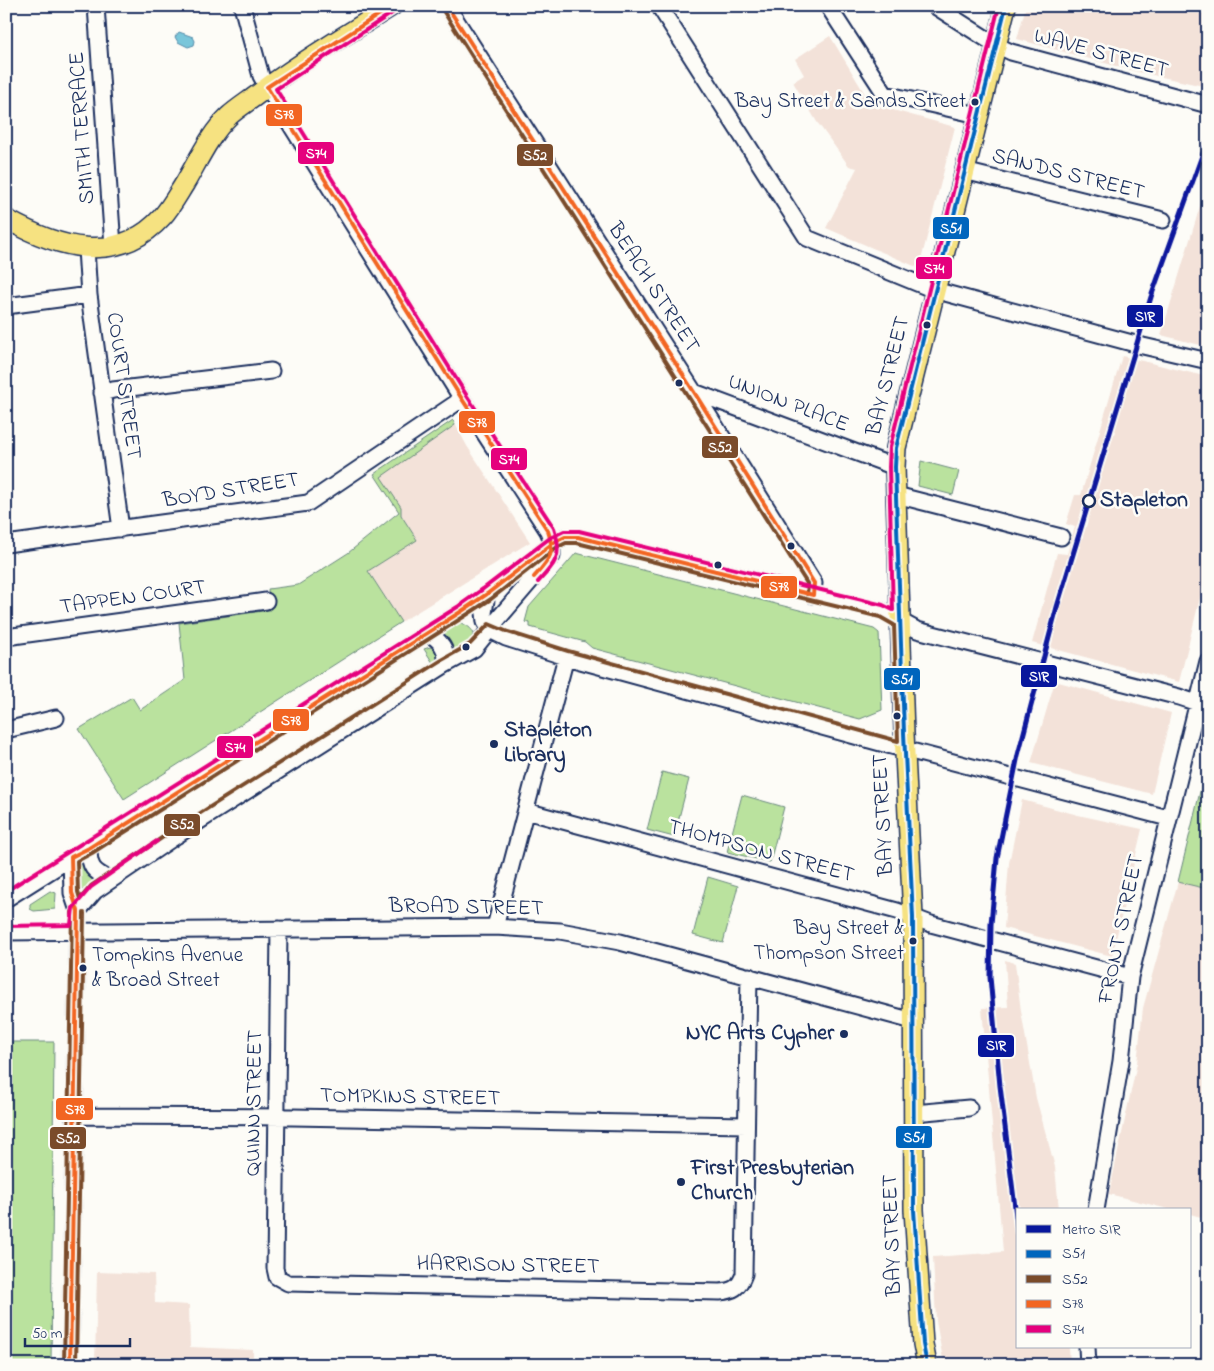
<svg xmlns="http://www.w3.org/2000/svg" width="1214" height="1371" font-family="'Indie Flower',sans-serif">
  <rect width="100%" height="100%" fill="#fdfcf7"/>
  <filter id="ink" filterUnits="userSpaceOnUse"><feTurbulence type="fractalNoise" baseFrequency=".02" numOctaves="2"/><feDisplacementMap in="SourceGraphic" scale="10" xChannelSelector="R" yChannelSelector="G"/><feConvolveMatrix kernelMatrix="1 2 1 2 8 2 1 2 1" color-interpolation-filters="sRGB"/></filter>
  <g filter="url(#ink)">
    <path fill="#f3e2d9" d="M1026 6H1208V87L1134 71 1017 39Z
      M830 36 871 104 955 127 919 268 826 228 857 168 849 166 817 122 793 82 804 75 795 59Z
      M1208 180V347L1161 335Z
      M1122 356 1208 377V566L1179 682 1032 643 1057 553 1067 554 1075 527 1066 524 1075 495H1081Z
      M453 420 467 446 530 542 401 622 368 571 417 540 374 474Z
      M1055 681 1171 713 1152 794 1031 763Z
      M1022 800 1078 815 1142 829 1112 956 1004 928 1009 863Z
      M1178 882 1208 889V1219L1190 1214V1210H1172L1109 1194 1137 1063 1143 1008Z
      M1005 960 1015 963 1021 1011 1036 1098 1055 1167 1059 1210H1018V1347H1069L1070 1365H944L936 1321 933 1257 1003 1252 982 1008 1008 1007Z
      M97 1272 154 1274 155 1303 189 1305 190 1347 253 1350V1365H95Z"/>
    <path fill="#bae29e" stroke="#6a887e" d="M453 420 455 425 381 477 401 507V515L417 540 368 571 401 622 124 799 79 729 132 697 140 710 185 680 179 623 270 610 268 589 298 585 348 553 399 512 374 474Z
      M921 461 959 471 953 495 918 486Z
      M576 553 874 629 879 633 882 710 860 719 592 648 585 642 530 627V623L525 622 529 607Z
      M460 623C468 625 478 632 472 641 468 646 458 650 453 653L441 634 455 624Z
      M430 647C435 649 438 652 437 658L433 663 424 649Z
      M1208 759V889L1178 882Z
      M662 772 689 779 674 837 647 830Z
      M742 795 784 807 770 862 727 852Z
      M79 864 83 865 94 880 92 884 78 893Z
      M708 877 738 886 723 943 693 935Z
      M50 891 56 893 55 909 34 911 30 909V904Z
      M6 1042H54L51 1365H6Z"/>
    <path fill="#7ac6da" stroke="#548aa8" d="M179 32 193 37 195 41 194 45 188 47 178 42 175 37Z"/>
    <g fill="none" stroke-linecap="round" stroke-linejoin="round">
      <defs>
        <path id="minor" d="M96 6 113 246
          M447 6 694 392 814 583 813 595
          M659 6 807 238 934 290 1143 346 1208 361
          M828 6 885 94 978 115
          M935 6 996 45 1011 52 1208 105
          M964 171 1163 220
          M86 249 89 295 121 529
          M6 306 89 295
          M694 392 895 467
          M102 393 113 390 271 371
          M896 495 1061 537
          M6 544 308 503 462 399
          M487 594 484 613 485 622 490 630 506 638 566 657 888 745 1168 818
          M427 633C440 639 449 651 445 665
          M6 637 266 601
          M6 730 56 718
          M526 811 897 911 931 924 1130 977
          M89 848C89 868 93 871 110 880
          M6 899 462 611 487 594 553 543 565 537H578L882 611 917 630 1179 697 1197 703
          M78 911 95 891 176 836 445 665 474 649 498 619 552 556 553 543 548 531 462 399 267 87 261 76 242 6
          M495 927 566 657
          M279 929 275 1268 277 1277 288 1283 720 1292C733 1291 739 1288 744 1274L749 976
          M6 932 495 927 560 931 620 942 913 1021
          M914 1113 969 1108
          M73 1116 292 1117 746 1125
          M1096 1210 1121 1061 1130 977 1208 661
          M1087 1347 1088 1365
          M70 1365 78 911 72 893 71 857"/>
        <path id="major" d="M6 219C56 247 117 267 162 217 171 207 178 194 185 183 198 161 210 134 229 116 239 107 251 100 262 91 303 60 348 34 392 6
          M927 1365 923 1344 914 1210 913 917 904 733 895 467 896 448 1006 6"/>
      </defs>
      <use href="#minor" stroke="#1b2f5e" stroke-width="19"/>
      <use href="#major" stroke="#1b2f5e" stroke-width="22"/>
      <use href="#minor" stroke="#fdfcf7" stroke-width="15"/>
      <use href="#major" stroke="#f6e281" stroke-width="19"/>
      <defs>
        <path id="bus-1" d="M927 1365 923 1344 914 1210 913 917 904 733 895 467 896 448 1006 6"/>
        <path id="bus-2" d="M442 9 808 585 807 594
          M566 543H577L880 617 894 625 898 741 568 651 508 632 489 624 470 644 442 660 172 831 91 886 80 899 78 892 77 861 92 853 465 616 491 599 556 548Z
          M64 1365 72 912
          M76 1365 84 913"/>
        <path id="bus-3" d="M392 6 267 87 462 399 548 531C556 554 549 560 534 577
          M70 1365 78 911 72 893 71 857 89 848 462 611 487 594 553 543 565 537H578L813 595 814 583 694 392 447 6"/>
        <path id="bus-4" d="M395 11 276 89 467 396 554 528C563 555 556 563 538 582
          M6 891 459 606 483 589 550 538 564 531H579L883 605 893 610 889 467 890 447 999 6
          M6 926 71 925 73 908 91 887 157 841"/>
      </defs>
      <use href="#bus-1" stroke="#fdfcf7" stroke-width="8"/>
      <use href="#bus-2" stroke="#fdfcf7" stroke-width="8"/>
      <use href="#bus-3" stroke="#fdfcf7" stroke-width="8"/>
      <use href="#bus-4" stroke="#fdfcf7" stroke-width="8"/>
      <use href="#bus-1" stroke="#0065bd" stroke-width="4"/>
      <use href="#bus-2" stroke="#7a4b2a" stroke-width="4"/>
      <use href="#bus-3" stroke="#f26522" stroke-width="4"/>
      <use href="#bus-4" stroke="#e5007d" stroke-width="4"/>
      <defs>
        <path id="metro-1" d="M1018 1232 1000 1086 990 977 991 924 997 858 1018 755 1057 607 1151 297 1208 139"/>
      </defs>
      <use href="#metro-1" stroke="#fdfcf7" stroke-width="9"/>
      <use href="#metro-1" stroke="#08179c" stroke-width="5"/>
    </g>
  </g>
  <g fill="#1b2f5e" stroke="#fdfcf7" stroke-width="2">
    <circle cx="975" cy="102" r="4.5"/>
    <circle cx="927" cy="325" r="4.5"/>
    <circle cx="679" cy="383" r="4.5"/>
    <circle cx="791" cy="546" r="4.5"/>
    <circle cx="718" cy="565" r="4.5"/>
    <circle cx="466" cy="647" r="4.5"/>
    <circle cx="897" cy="716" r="4.5"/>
    <circle cx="494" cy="744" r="5"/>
    <circle cx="913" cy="941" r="4.5"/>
    <circle cx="83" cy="968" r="4.5"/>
    <circle cx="844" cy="1034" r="5"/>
    <circle cx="681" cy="1182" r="5"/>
  </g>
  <circle fill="#fdfcf7" stroke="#1b2f5e" stroke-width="2.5" cx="1089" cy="501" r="6"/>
  <g text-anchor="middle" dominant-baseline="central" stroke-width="5" stroke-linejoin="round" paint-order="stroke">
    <g font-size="21" fill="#1b2f5e" stroke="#fdfcf7" text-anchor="end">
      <text x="966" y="102">Bay Street &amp; Sands Street</text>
      <text x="904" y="929">Bay Street &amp;<tspan x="904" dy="25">Thompson Street</tspan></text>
      <text x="92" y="956" text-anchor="start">Tompkins Avenue<tspan x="92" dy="25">&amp; Broad Street</tspan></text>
    </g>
    <g font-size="22" fill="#1b2f5e" stroke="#fdfcf7">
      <text transform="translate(1101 54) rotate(15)">WAVE STREET</text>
      <text transform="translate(83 128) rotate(-94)">SMITH TERRACE</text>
      <text transform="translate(1068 175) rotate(14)">SANDS STREET</text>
      <text transform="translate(653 288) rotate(57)">BEACH STREET</text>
      <text transform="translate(889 376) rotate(-76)">BAY STREET</text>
      <text transform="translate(123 386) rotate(82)">COURT STREET</text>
      <text transform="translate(788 404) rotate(21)">UNION PLACE</text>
      <text transform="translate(231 491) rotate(-9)">BOYD STREET</text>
      <text transform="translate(133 598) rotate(-8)">TAPPEN COURT</text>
      <text transform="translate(884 815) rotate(-93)">BAY STREET</text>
      <text transform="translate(761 852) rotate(15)">THOMPSON STREET</text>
      <text transform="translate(466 908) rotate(1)">BROAD STREET</text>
      <text transform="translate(1122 929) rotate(-78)">FRONT STREET</text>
      <text transform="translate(410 1098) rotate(1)">TOMPKINS STREET</text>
      <text transform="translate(255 1103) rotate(-89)">QUINN STREET</text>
      <text transform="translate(893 1235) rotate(-92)">BAY STREET</text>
      <text transform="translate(508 1266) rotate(1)">HARRISON STREET</text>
    </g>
    <g font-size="22" font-weight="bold" fill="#1b2f5e" stroke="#fdfcf7" text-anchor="start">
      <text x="1100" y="501">Stapleton</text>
    </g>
    <g font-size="22" font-weight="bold" fill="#1b2f5e" stroke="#fdfcf7" text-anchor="start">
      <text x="504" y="731">Stapleton<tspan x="504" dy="25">Library</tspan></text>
      <text x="834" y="1034" text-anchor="end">NYC Arts Cypher</text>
      <text x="691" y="1169">First Presbyterian<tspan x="691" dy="25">Church</tspan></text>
    </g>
  </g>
  <g stroke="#fdfcf7" stroke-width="2">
    <rect x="265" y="103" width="38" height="24" rx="5" fill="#f26522"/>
    <rect x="297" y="141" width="38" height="24" rx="5" fill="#e5007d"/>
    <rect x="516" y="143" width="38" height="24" rx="5" fill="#7a4b2a"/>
    <rect x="932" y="216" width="38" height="24" rx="5" fill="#0065bd"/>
    <rect x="915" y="256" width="38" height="24" rx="5" fill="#e5007d"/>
    <rect x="1126" y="304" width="38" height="24" rx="5" fill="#08179c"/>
    <rect x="458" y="410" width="38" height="24" rx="5" fill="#f26522"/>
    <rect x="701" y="435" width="38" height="24" rx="5" fill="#7a4b2a"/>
    <rect x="490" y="447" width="38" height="24" rx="5" fill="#e5007d"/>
    <rect x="760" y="575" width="38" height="24" rx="5" fill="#f26522"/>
    <rect x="1020" y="664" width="38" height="24" rx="5" fill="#08179c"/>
    <rect x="883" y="667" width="38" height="24" rx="5" fill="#0065bd"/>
    <rect x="272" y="708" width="38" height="24" rx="5" fill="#f26522"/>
    <rect x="216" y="735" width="38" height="24" rx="5" fill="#e5007d"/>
    <rect x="163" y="813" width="38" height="24" rx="5" fill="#7a4b2a"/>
    <rect x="977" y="1034" width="38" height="24" rx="5" fill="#08179c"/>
    <rect x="55" y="1097" width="39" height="24" rx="5" fill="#f26522"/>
    <rect x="895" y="1125" width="38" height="24" rx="5" fill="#0065bd"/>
    <rect x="49" y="1126" width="38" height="24" rx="5" fill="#7a4b2a"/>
  </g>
  <g font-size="14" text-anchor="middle" font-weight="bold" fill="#fff">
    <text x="284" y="119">S78</text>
    <text x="316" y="158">S74</text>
    <text x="535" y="160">S52</text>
    <text x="951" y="233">S51</text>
    <text x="934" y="273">S74</text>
    <text x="1145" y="321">SIR</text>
    <text x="477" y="427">S78</text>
    <text x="720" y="452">S52</text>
    <text x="509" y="464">S74</text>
    <text x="779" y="591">S78</text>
    <text x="1039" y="681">SIR</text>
    <text x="902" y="684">S51</text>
    <text x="291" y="725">S78</text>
    <text x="235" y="752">S74</text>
    <text x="182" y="829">S52</text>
    <text x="996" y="1050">SIR</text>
    <text x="75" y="1114">S78</text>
    <text x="914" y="1142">S51</text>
    <text x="68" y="1143">S52</text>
  </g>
  <rect width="1214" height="1371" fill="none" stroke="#fdfcf7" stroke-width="25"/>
  <rect x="12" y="12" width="1189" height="1346" fill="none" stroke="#1b2f5e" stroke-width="2" filter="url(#ink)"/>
  <rect x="1016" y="1208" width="175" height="140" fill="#fdfcf7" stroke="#a3aaba"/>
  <rect x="1026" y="1225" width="25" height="8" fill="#08179c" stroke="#a3aaba"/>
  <text x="1062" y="1234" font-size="15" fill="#1b2f5e">Metro SIR</text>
  <rect x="1026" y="1250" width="25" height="8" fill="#0065bd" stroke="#a3aaba"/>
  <text x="1062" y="1258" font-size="15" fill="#1b2f5e">S51</text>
  <rect x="1026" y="1275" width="25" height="8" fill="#7a4b2a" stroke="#a3aaba"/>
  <text x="1062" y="1284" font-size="15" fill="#1b2f5e">S52</text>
  <rect x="1026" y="1300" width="25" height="8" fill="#f26522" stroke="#a3aaba"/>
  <text x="1062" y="1308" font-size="15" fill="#1b2f5e">S78</text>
  <rect x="1026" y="1325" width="25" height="8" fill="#e5007d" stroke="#a3aaba"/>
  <text x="1062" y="1334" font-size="15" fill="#1b2f5e">S74</text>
  <path d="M25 1338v8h105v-8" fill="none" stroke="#1b2f5e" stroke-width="2.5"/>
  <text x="32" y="1338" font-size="15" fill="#1b2f5e" stroke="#fdfcf7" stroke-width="4" paint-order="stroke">50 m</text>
</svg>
